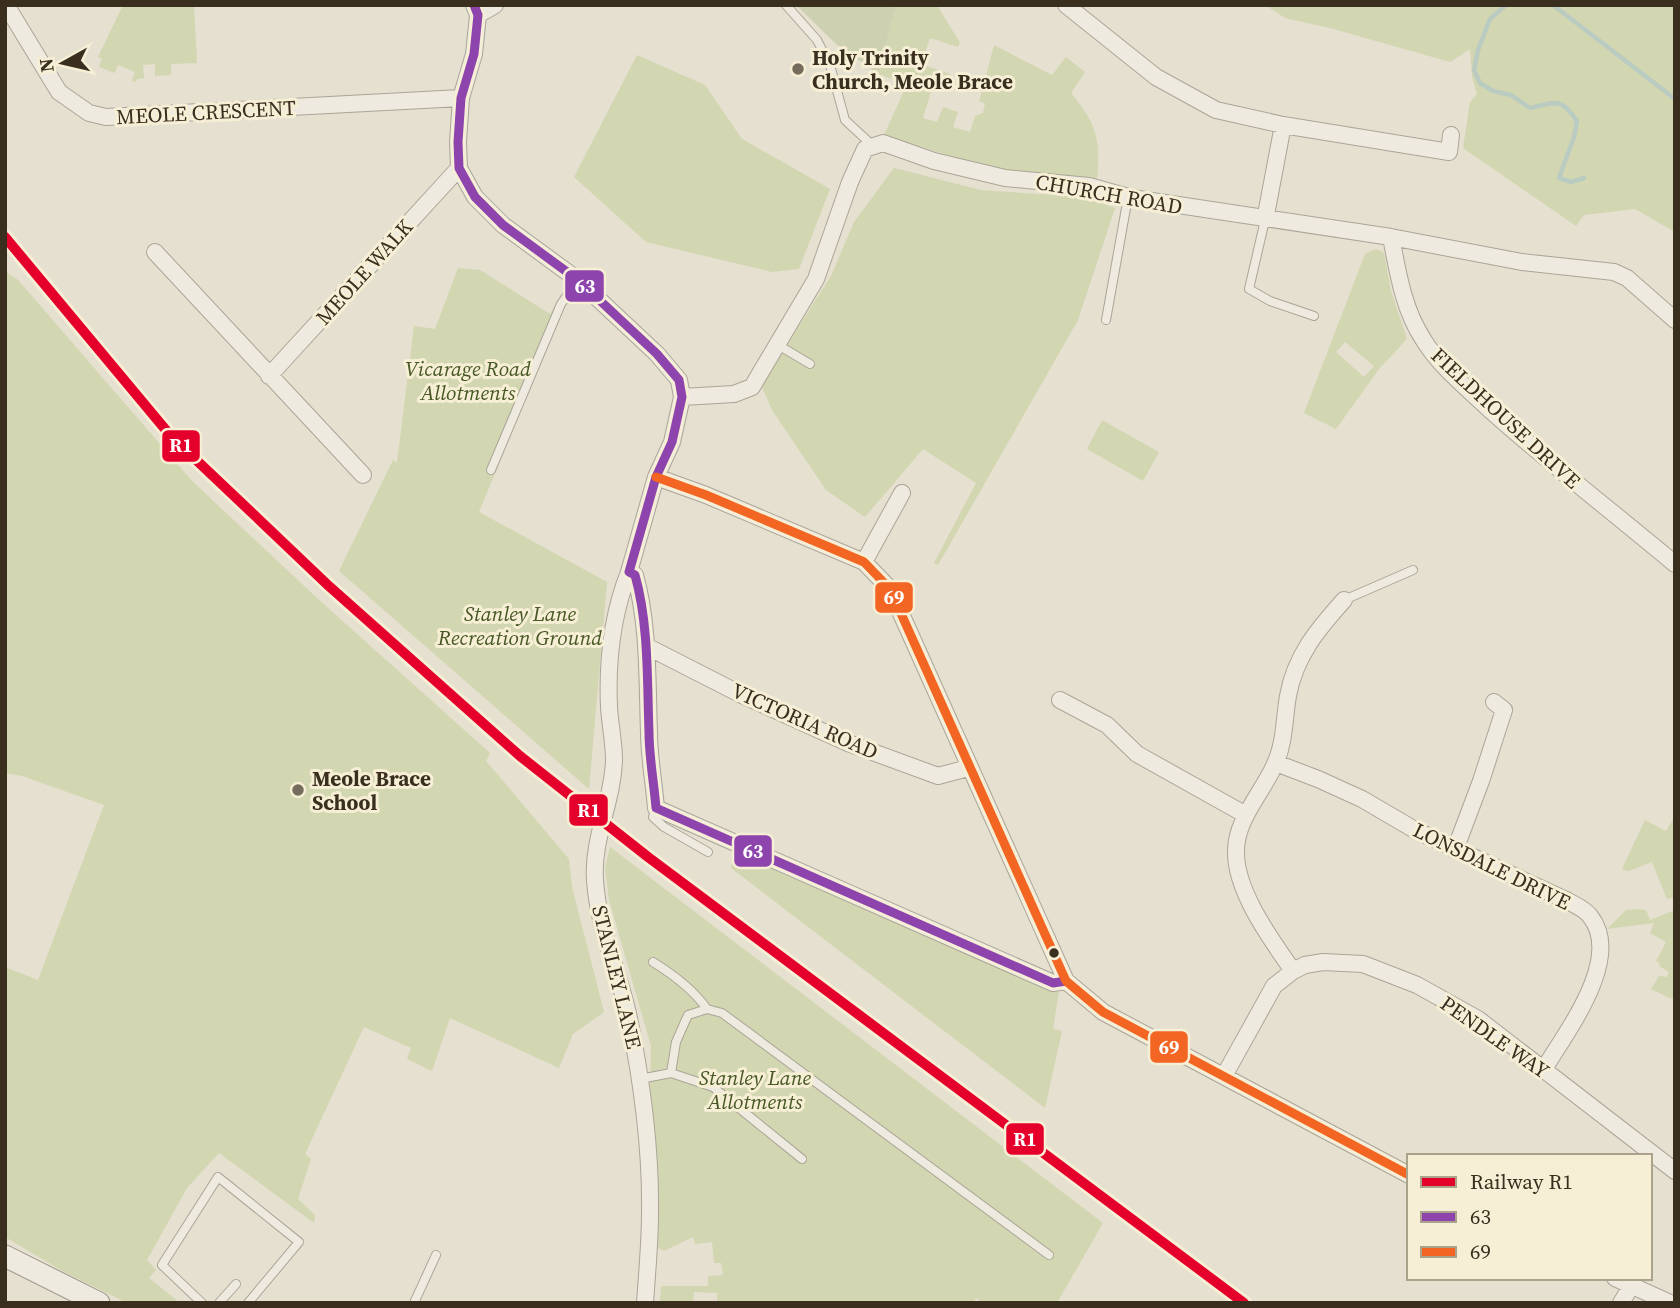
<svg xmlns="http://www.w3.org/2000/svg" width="1680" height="1308" font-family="'Source Serif 4',serif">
  <rect width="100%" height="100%" fill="#e5e0cf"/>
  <path fill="#d2d6b1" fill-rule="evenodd" d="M123 5H194L197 63 171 64V75L155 76V64L143 65 144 78 137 79 136 82 132 81 135 72 118 65 115 73 99 67 102 59 98 57Z
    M896 5H937L960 43 958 47 930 38 921 64 950 74 953 83 951 90 920 79 917 86 931 92 923 118 937 122 943 107 958 112 953 127 970 132 975 116 983 113 985 103 979 102 994 45 1052 75 1066 57 1085 72 1071 93C1096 123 1101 139 1097 179L999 171 884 135 907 84 878 74Z
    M1265 5H1675V232L1635 209 1584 215 1576 226 1463 148 1470 102 1477 94 1472 76 1470 49 1450 62 1330 28 1285 18Z
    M637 55 705 85 742 139 830 189 799 269 772 272 646 242 574 177Z
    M894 168 981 190 1084 197 1115 208 1078 320 938 565 934 563 976 483 923 449 865 517 826 490 772 410 761 385 831 276 854 222Z
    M1376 249 1384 253 1391 291 1407 339 1379 369 1336 429 1304 413 1365 254ZM1345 342 1374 366 1364 377 1336 352Z
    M458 268 480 270 550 314 557 302 564 306 479 512 607 582 589 789 339 571 393 460 397 463 414 326 435 329Z
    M5 271 18 280 192 481 318 599 490 753 486 761 569 859 572 887 604 1012 573 1034 559 1068 450 1018 432 1071 407 1059 411 1048 364 1027 305 1154 311 1159 298 1199 315 1215 314 1223 219 1153 187 1188 147 1260 156 1270 149 1278 180 1303H127L66 1273 5 1237V967L38 980 104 805 22 776 5 773Z
    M1102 420 1159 452 1143 481 1087 449Z
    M1675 816V897L1667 899 1652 862 1629 871 1622 869 1645 820 1666 831Z
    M610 847 1103 1223 1057 1303H983L976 1298 973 1303H717V1293L694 1292 693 1303H660L661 1286H708V1276L723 1275 721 1263H714L712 1242 695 1244 693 1237 664 1251 655 1246 657 1192 650 1093 651 1046 609 900 605 868Z
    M735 853 1059 992 1053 1029 1062 1031 1045 1108 731 868Z
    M1636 909 1646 910 1650 920 1675 910V996L1672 999 1651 989 1659 976 1667 977 1669 972 1659 966 1660 963 1656 961 1666 942 1650 933 1654 923 1607 929 1626 910Z"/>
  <path fill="#cdd0b1" d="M796 5H896L878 74 835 43Z"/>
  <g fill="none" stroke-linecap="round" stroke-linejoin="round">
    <path stroke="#bacbc2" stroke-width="4.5" d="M1506 5 1490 19 1478 50 1474 70 1480 83 1493 91 1511 95 1530 108C1555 102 1561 97 1577 121L1574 137 1559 178 1571 182 1584 178
      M1553 5 1675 99"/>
    <defs>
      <path id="lane" d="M786 5 817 40 830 65 845 120 872 145
        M1265 220 1249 289 1270 301 1314 316
        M1106 320 1128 197
        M778 345 810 364
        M491 470 561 304 578 280
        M1344 600 1413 570
        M656 808 653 817 664 827 708 852
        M653 962C674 975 693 989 707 1009
        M671 1073 713 1087 802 1159
        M640 1079 671 1073 676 1042 688 1015 707 1009 722 1013 1049 1255
        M202 1303 162 1265 218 1177 299 1242 248 1303
        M219 1303 236 1284
        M414 1303 436 1255"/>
      <path id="street" d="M6 5 59 92 89 113 106 117 461 98
        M474 5 478 15 474 54 461 98 458 142 459 168 475 197 503 225 578 280 657 354 679 380 682 397 672 442 656 477 629 572 635 575C649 625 647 680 649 732 649 757 654 783 656 808L1053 983 1066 981
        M1066 5 1156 77 1216 110 1283 125 1449 152 1451 135
        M478 15 495 5
        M1265 220 1283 125
        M1391 237C1398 273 1403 308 1423 339 1439 366 1466 387 1489 409 1549 463 1613 512 1675 564
        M155 252 363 475
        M269 376 459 168
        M682 397 734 394 752 387 816 279 850 182 865 149 883 143 934 161 1005 178 1089 186 1132 198 1391 237 1522 262 1614 272 1627 278 1675 320
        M656 477 706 495 864 562 890 589 1066 981 1103 1012 1409 1175
        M864 562 902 493
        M629 572C612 615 607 661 609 707 610 725 614 742 614 760 613 801 592 839 595 880 598 929 619 971 629 1018 642 1082 651 1148 650 1213 650 1243 647 1273 645 1303
        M646 646 742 695 848 743 938 776 968 768
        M1060 700 1107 725 1137 754 1246 815
        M1276 763 1318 779 1362 799 1415 830 1568 901C1575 905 1585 909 1590 916 1624 958 1566 1032 1544 1069
        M1455 850 1481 781 1504 710 1494 702
        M1293 971C1271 939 1235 891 1236 851 1236 819 1263 792 1275 764 1285 742 1284 719 1288 696 1295 656 1318 629 1344 600
        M1224 1076 1274 986 1293 971 1305 965 1323 962 1363 964 1417 985 1478 1019 1675 1171
        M1615 1278 1670 1303
        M1621 1303 1631 1286"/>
      <path id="secondary" d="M5 1256 99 1303"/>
    </defs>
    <use href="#lane" stroke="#aaa597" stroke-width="10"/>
    <use href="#street" stroke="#aaa597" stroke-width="18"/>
    <use href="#secondary" stroke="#9a9488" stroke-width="23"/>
    <use href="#lane" stroke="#eeeae0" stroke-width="8"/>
    <use href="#street" stroke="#eeeae0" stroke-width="16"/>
    <use href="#secondary" stroke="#eeeae0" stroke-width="21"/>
    <defs>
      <path id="bus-1" d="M474 5 478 15 474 54 461 98 458 142 459 168 475 197 503 225 578 280 657 354 679 380 682 397 672 442 656 477 629 572 635 575C649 625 647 680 649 732 649 757 654 783 656 808L1053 983 1066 981"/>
      <path id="bus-2" d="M656 477 706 495 864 562 890 589 1066 981 1103 1012 1409 1175"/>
    </defs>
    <use href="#bus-1" stroke="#f6efd5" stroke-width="14"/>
    <use href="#bus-2" stroke="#f6efd5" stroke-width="14"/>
    <use href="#bus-1" stroke="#8e44ad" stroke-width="9"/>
    <use href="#bus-2" stroke="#f26522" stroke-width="9"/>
    <defs>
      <path id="rail-1" d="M5 237 170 435 330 587 520 756 648 857 1244 1303"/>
    </defs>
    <use href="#rail-1" stroke="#f6efd5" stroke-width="16"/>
    <use href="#rail-1" stroke="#e4002b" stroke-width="10"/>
  </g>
  <g fill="#766c5d" stroke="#f6efd5" stroke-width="2.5">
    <circle cx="798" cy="69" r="7"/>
    <circle cx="298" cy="790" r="7"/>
  </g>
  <circle fill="#3a2e1f" stroke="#f6efd5" stroke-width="2.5" cx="1054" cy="953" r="6"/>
  <g text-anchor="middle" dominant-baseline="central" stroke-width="6" stroke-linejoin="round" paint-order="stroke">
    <g font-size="21" font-weight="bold" fill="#3a2e1f" stroke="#f6efd5" text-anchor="start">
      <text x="812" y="57">Holy Trinity<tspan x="812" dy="24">Church, Meole Brace</tspan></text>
      <text x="312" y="778">Meole Brace<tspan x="312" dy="24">School</tspan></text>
    </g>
    <g font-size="21" fill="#3a2e1f" stroke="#f6efd5">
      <text transform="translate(206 112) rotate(-3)">MEOLE CRESCENT</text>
      <text transform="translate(1109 194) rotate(10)">CHURCH ROAD</text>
      <text transform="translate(364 272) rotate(-48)">MEOLE WALK</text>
      <text transform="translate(1506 418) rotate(43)">FIELDHOUSE DRIVE</text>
      <text transform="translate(805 721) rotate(24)">VICTORIA ROAD</text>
      <text transform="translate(1492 866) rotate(26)">LONSDALE DRIVE</text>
      <text transform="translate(617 977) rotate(76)">STANLEY LANE</text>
      <text transform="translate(1495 1037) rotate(35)">PENDLE WAY</text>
    </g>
    <g font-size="21" font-style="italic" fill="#475725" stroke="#f6efd5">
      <text x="468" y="368">Vicarage Road<tspan x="468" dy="24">Allotments</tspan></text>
      <text x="520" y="613">Stanley Lane<tspan x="520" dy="24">Recreation Ground</tspan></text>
      <text x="755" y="1077">Stanley Lane<tspan x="755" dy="24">Allotments</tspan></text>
    </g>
  </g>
  <g stroke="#f6efd5" stroke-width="2.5">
    <rect x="564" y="269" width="41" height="34" rx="7" fill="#8e44ad"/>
    <rect x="161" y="429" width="40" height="34" rx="7" fill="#e4002b"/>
    <rect x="874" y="581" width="40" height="33" rx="7" fill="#f26522"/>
    <rect x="568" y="793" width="41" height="34" rx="7" fill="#e4002b"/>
    <rect x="733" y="834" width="40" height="34" rx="7" fill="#8e44ad"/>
    <rect x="1149" y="1030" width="40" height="34" rx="7" fill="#f26522"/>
    <rect x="1005" y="1122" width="40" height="34" rx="7" fill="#e4002b"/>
  </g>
  <g font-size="19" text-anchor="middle" font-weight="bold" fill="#fff">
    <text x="585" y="293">63</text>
    <text x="181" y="452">R1</text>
    <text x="894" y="604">69</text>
    <text x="589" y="817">R1</text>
    <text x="753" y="858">63</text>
    <text x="1169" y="1054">69</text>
    <text x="1025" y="1146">R1</text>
  </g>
  <rect width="1680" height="1308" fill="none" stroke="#3a2e1f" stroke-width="14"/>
  <rect x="1407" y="1154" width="245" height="126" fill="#f6efd5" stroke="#aba28c" stroke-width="2"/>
  <rect x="1421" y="1177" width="35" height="10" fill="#e4002b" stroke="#aba28c" stroke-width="2"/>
  <text x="1470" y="1189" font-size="21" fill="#3a2e1f">Railway R1</text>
  <rect x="1421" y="1212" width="35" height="10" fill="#8e44ad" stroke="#aba28c" stroke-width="2"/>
  <text x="1470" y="1224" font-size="21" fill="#3a2e1f">63</text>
  <rect x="1421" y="1247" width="35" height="10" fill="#f26522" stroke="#aba28c" stroke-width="2"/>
  <text x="1470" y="1259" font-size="21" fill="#3a2e1f">69</text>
  <g transform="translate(63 63) rotate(262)" stroke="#f6efd5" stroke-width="5" paint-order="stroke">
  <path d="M0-5L12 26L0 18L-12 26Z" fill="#3a2e1f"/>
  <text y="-10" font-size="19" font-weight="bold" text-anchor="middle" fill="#3a2e1f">N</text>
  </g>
</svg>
